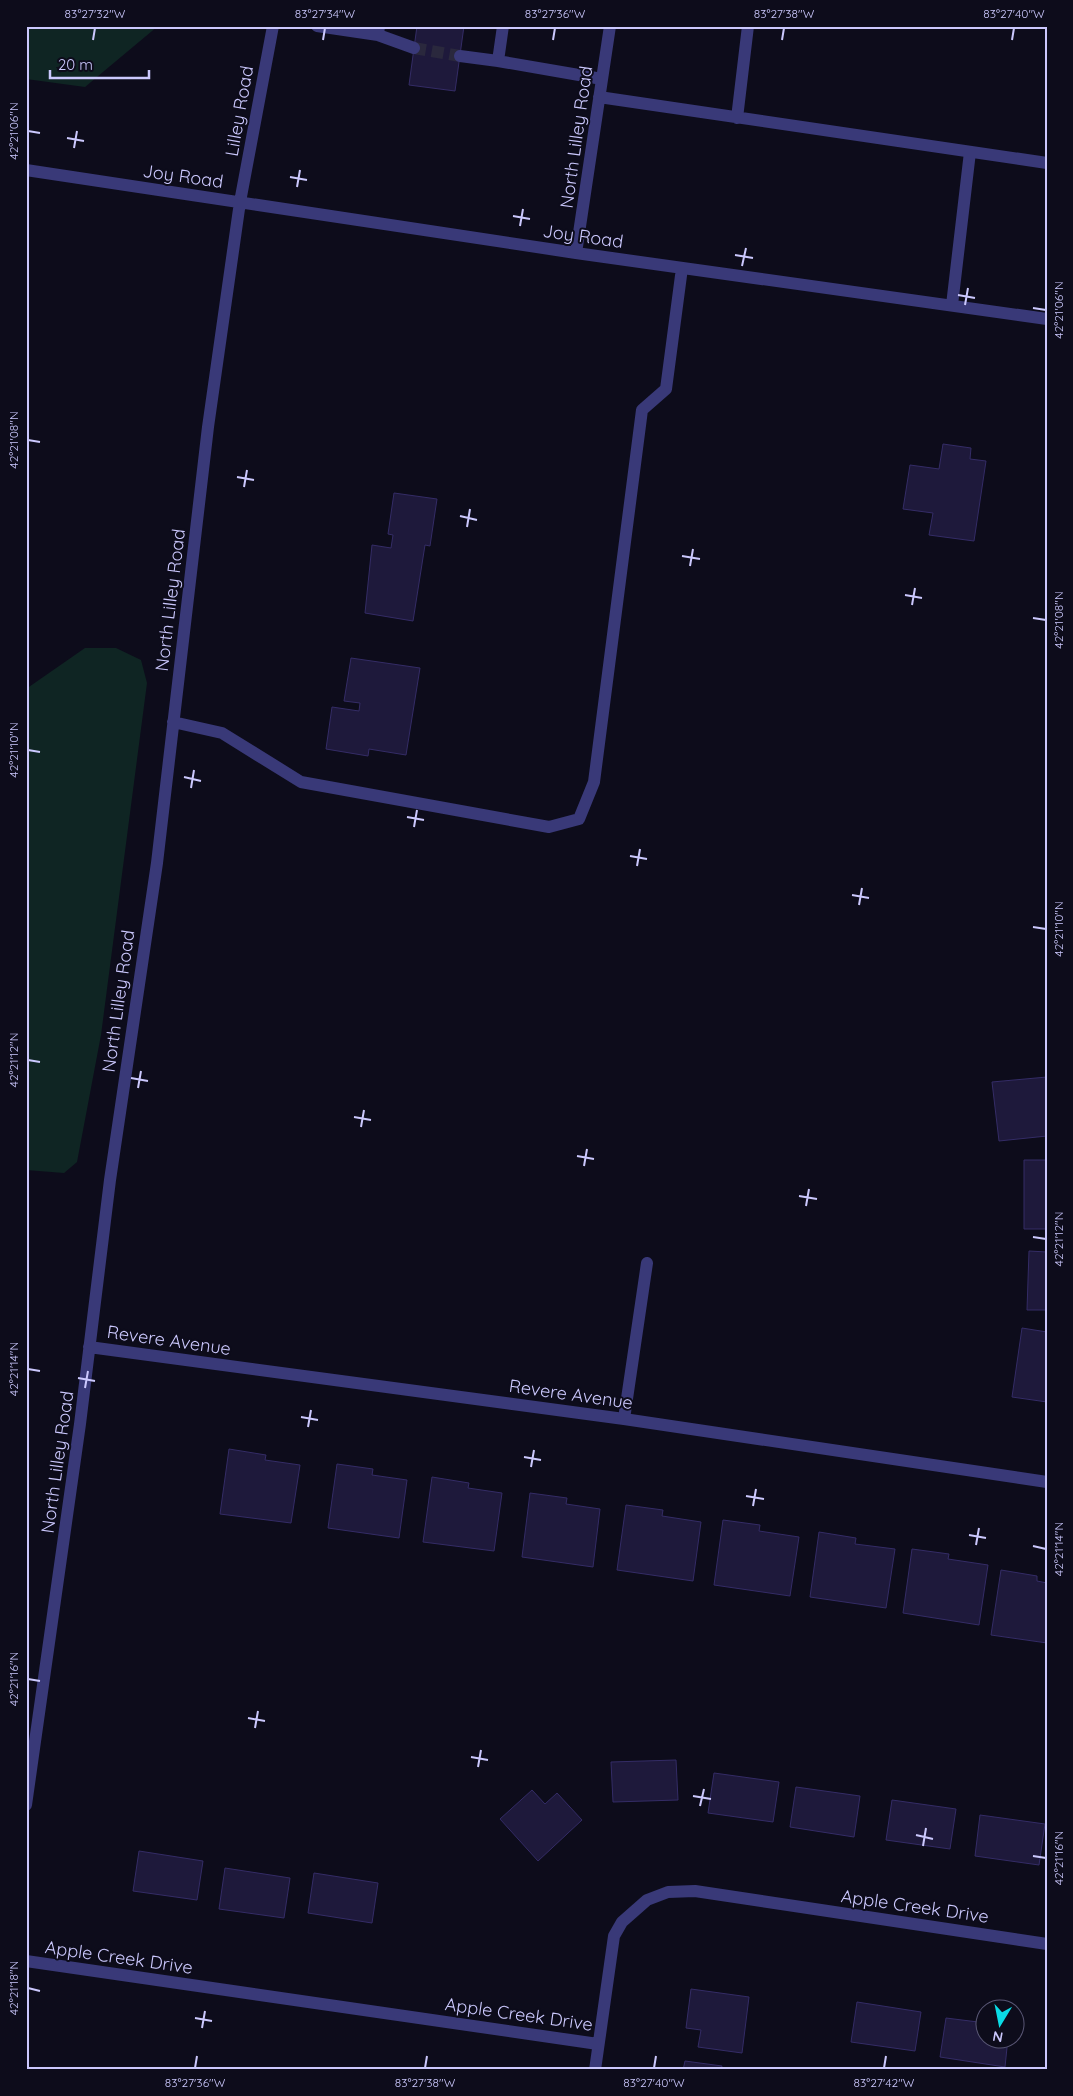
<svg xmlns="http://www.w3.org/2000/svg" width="1073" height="2096" font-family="Quicksand,sans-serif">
  <rect width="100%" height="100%" fill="#0d0c1b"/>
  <path fill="#0f2523" d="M26 26H158L85 87 26 79Z
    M85 648H116L141 660 147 683 101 1035 77 1162 64 1173 26 1170V689Z"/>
  <path fill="#1e193b" stroke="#342c66" d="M417 26H464L455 91 409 85Z
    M943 444 971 448 970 459 986 461 974 541 929 535 933 513 903 509 910 465 939 469Z
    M394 493 437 499 430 546 425 545 413 621 365 613 372 545 391 548 393 535 388 534Z
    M351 658 420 668 406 755 369 749 368 756 326 749 332 707 359 711 360 703 344 701Z
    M1047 1077V1136L999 1141 992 1082Z
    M1024 1160H1047V1229H1024Z
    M1029 1251 1047 1252V1310H1027Z
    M1022 1328 1047 1332V1402L1012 1397Z
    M229 1449 266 1455 265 1460 300 1465 291 1523 220 1514Z
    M337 1464 373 1469 372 1475 407 1480 399 1538 328 1528Z
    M432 1477 469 1483 468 1488 502 1493 494 1551 423 1542Z
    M530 1493 567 1498 566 1504 600 1509 593 1567 522 1557Z
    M626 1505 663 1510 662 1516 701 1522 693 1581 617 1570Z
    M723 1520 760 1525 759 1531 799 1537 790 1596 714 1585Z
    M819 1532 856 1538 855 1544 895 1549 886 1608 810 1597Z
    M912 1549 949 1554 948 1559 988 1565 979 1625 903 1613Z
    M1001 1570 1037 1576V1581L1047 1583V1643L991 1635Z
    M676 1760 678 1800 613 1802 611 1762Z
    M714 1773 779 1782 773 1822 708 1813Z
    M796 1787 860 1796 854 1837 790 1827Z
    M532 1790 545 1804 557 1793 582 1820 538 1861 500 1819Z
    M892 1800 956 1809 950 1849 886 1840Z
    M980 1815 1045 1824 1039 1865 975 1856Z
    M139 1851 203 1861 197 1900 133 1891Z
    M225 1868 290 1878 284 1918 219 1909Z
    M314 1873 378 1883 372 1923 308 1913Z
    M691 1989 749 1997 742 2053 698 2047 701 2030 686 2028Z
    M857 2002 921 2012 915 2051 851 2042Z
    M946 2018 986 2023V2038H1008L1005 2067 940 2057Z
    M685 2061 722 2066 721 2070H683Z"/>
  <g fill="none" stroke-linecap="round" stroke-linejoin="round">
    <path stroke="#2a283d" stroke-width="12" stroke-dasharray="12 6" stroke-linecap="butt" d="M414 48 460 56"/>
    <path stroke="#393978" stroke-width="12" d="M317 26 378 35 379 26
      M503 26 498 61 602 79
      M378 35 414 48
      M460 56 498 61
      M599 97 1047 163
      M737 118 748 26
      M26 170 576 253 1047 319
      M576 253 610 26
      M952 305 970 152
      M173 722 222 733 301 782 549 827 579 819 594 782 642 410 666 389 682 268
      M89 1347 624 1419 1047 1482
      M624 1419 647 1263
      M26 1805 80 1424 110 1180 157 863 208 427 240 202 273 26
      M26 1961 598 2044
      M595 2070 614 1936 622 1922 647 1900 668 1892 695 1891 1047 1944"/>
  </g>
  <path fill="none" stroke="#cbc8fd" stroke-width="2" d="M93 40 95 28M323 40 325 28M553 40 555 28M782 40 784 28M1012 40 1014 28M28 131 40 133M67 138 84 141M74 148 77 131M290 177 307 180M297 187 300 170M513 216 530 219M520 226 523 209M735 255 753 258M742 266 746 248M958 295 975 298M965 305 968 288M1033 308 1046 310M28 440 40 442M237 477 254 480M244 487 247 470M460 516 477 520M467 527 470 509M682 556 700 559M690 566 693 549M905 595 922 598M912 605 915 588M1033 618 1046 620M28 750 40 752M184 777 201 781M191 788 194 770M407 817 424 820M414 827 417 810M630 856 647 859M637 866 640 849M852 895 869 898M859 905 862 888M1033 927 1046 929M28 1060 40 1062M131 1078 148 1081M138 1088 141 1071M354 1117 371 1120M361 1127 364 1110M577 1156 594 1159M584 1166 587 1149M799 1196 817 1199M806 1206 809 1189M1033 1237 1046 1239M28 1369 40 1371M78 1378 95 1381M85 1388 88 1371M301 1417 318 1420M308 1427 311 1410M524 1457 541 1460M531 1467 534 1450M746 1496 764 1499M753 1506 756 1489M969 1535 986 1538M976 1545 979 1528M1033 1546 1046 1549M28 1679 40 1681M248 1718 265 1721M255 1728 258 1711M471 1757 488 1760M478 1767 481 1750M693 1796 711 1799M700 1806 704 1789M916 1835 933 1839M923 1846 926 1828M1033 1856 1046 1858M28 1988 40 1991M195 2018 212 2021M202 2028 205 2011M195 2068 197 2056M425 2068 427 2056M654 2068 656 2056M884 2068 886 2056"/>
  <g text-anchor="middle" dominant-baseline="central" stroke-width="4" stroke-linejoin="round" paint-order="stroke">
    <g font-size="18" fill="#cbc8fd" stroke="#0d0c1b">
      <text transform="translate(239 111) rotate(-80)">Lilley Road</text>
      <text transform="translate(576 137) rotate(-82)">North Lilley Road</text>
      <text transform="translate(183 176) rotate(8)">Joy Road</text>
      <text transform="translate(583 236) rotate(8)">Joy Road</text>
      <text transform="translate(170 600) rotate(-83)">North Lilley Road</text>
      <text transform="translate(118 1001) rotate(-82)">North Lilley Road</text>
      <text transform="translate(169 1340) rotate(8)">Revere Avenue</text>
      <text transform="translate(571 1394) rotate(8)">Revere Avenue</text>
      <text transform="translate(57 1462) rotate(-82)">North Lilley Road</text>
      <text transform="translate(915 1906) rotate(8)">Apple Creek Drive</text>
      <text transform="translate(119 1957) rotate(8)">Apple Creek Drive</text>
      <text transform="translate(519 2014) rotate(8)">Apple Creek Drive</text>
    </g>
  </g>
  <rect width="1073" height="2096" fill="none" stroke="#0d0c1b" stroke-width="55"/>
  <g transform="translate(1000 2024) rotate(190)"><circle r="24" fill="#0d0c1b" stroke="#595775"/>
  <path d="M0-4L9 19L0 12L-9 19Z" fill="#0adce6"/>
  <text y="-8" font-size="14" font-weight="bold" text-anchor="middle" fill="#cbc8fd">N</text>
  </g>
  <path d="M50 70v8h99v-8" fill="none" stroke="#cbc8fd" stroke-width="2.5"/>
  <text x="58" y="70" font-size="15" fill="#cbc8fd" stroke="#0d0c1b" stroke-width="4" paint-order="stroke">20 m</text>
  <rect x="28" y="28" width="1018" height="2040" fill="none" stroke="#cbc8fd" stroke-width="2"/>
  <g font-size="12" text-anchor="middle" fill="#cbc8fd">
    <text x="95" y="18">83°27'32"W</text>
    <text x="325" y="18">83°27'34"W</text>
    <text x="555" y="18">83°27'36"W</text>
    <text x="784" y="18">83°27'38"W</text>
    <text x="1014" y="18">83°27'40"W</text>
    <text transform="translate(14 131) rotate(-90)" y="4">42°21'06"N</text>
    <text transform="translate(1059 310) rotate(-90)" y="4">42°21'06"N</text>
    <text transform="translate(14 440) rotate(-90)" y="4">42°21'08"N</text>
    <text transform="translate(1059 620) rotate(-90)" y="4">42°21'08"N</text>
    <text transform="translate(14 750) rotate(-90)" y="4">42°21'10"N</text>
    <text transform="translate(1059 929) rotate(-90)" y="4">42°21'10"N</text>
    <text transform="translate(14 1060) rotate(-90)" y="4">42°21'12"N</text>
    <text transform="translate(1059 1239) rotate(-90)" y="4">42°21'12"N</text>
    <text transform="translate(14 1369) rotate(-90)" y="4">42°21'14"N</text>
    <text transform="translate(1059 1549) rotate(-90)" y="4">42°21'14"N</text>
    <text transform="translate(14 1679) rotate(-90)" y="4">42°21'16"N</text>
    <text transform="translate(1059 1858) rotate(-90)" y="4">42°21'16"N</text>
    <text transform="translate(14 1988) rotate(-90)" y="4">42°21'18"N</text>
    <text x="195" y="2087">83°27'36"W</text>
    <text x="425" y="2087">83°27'38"W</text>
    <text x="654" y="2087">83°27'40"W</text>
    <text x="884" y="2087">83°27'42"W</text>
  </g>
</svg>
